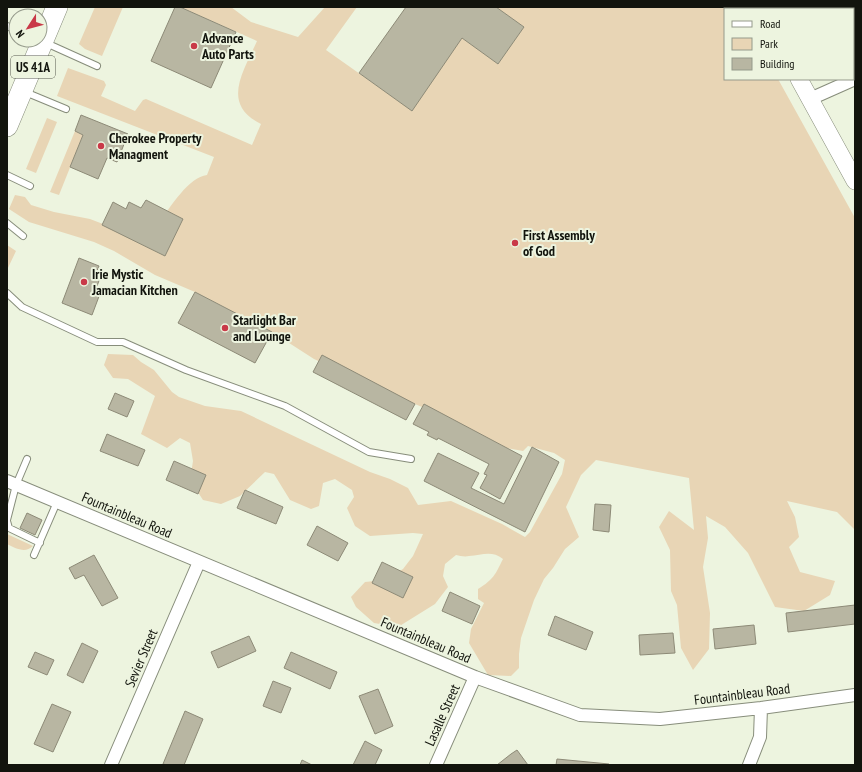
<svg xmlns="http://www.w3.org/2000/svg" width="862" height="772" font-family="'PT Sans Narrow',sans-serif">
  <rect width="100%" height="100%" fill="#edf4df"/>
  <path fill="#e8d5b5" d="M95 7H123L102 56 85 49 79 44Z
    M180 7H231L251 22 298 37 325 7H357L326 50 411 110 462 38 498 64 524 27 496 7H740L741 9H725V79H778L855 218V530L837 512 787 501 795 517 799 537 789 547 800 572 835 581 830 595 804 611 775 607 748 553 725 527 706 516 708 538 703 567 710 613 709 649 693 670 681 648 677 605 671 591 670 550 659 527 669 511 694 530 689 478 596 460 581 475 566 507 579 537 565 549 553 568 544 579 534 600 521 638 519 654V668L511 676 488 675 469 643 471 629 484 603 478 599V589C494 579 495 575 503 559 492 550 482 555 469 556 465 557 460 556 456 555L445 564 443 576 448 587 435 604 398 627 374 623 356 607 351 597 365 582 384 580 403 569 413 556 423 534 413 533 370 536 355 526 347 508 354 497 352 490 335 479 323 483 319 506 311 509 290 500 274 474 265 472 240 496 221 504 203 500 190 480 193 461 190 443 180 438 167 448 141 434 155 396 128 379 113 378 104 365 108 354 133 355 141 362 154 370 172 392 179 397 205 406 241 411 370 472 390 479 408 488 418 505 451 501 502 524 525 537 530 532 562 474 565 460 554 453 528 446 523 451 506 448 477 437 422 407 370 385 334 368 314 359 272 332 195 292 155 275 114 251 94 242 29 222 9 209 15 195 25 197 31 205 54 212 90 219 103 224 160 222C170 207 189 177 207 175L214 157 57 96 68 68 104 81 106 85 101 96 135 111 143 100 146 99 252 145 261 124C220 104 244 71 257 41Z
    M47 118 57 122 36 173 26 169Z
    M75 131 83 135 59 195 50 192Z
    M7 245 16 251 7 270Z
    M7 534 33 546C25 554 15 548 7 544Z"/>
  <path fill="#b8b6a2" stroke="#8d8a77" d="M175 7H180L236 32 211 88 151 61Z
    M406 7H496L524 27 498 64 462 38 412 111 359 73Z
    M817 7H854L855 15 853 19V9H820Z
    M81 115 128 134 117 162 107 158 98 179 70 167 83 135 75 131Z
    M146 200 183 219 165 256 102 225 113 202 126 209 129 202 141 208Z
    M79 258 99 266 96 273 101 275 96 289 101 291 92 315 62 303Z
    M195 292 272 332 255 363 178 323Z
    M322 355 415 404 406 420 313 372Z
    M115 393 134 401 127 417 108 409Z
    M424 404 522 456 500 499 480 488 487 475 484 474 489 464 438 438 437 440 427 435 429 432 413 424Z
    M107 434 145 450 138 466 100 451Z
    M532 447 559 462 525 532 424 481 438 453 479 473 471 488 504 504Z
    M174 461 206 475 198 494 166 480Z
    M245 490 283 507 276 524 237 508Z
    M595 504 611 505 609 532 593 530Z
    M27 513 42 520 35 535 20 528Z
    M317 526 348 543 338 561 307 545Z
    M94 555 118 598 102 606 84 575 75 579 69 568Z
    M382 562 413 577 403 598 372 583Z
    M450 592 480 606 472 624 442 611Z
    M855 605V624L788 632 786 613Z
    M555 616 593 632 586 650 548 635Z
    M754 625 756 644 715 649 713 629Z
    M673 633 675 653 640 655 639 635Z
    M249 636 256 651 218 668 211 652Z
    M82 643 98 651 83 683 67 675Z
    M35 652 54 660 47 675 28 667Z
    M291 652 337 672 330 689 284 668Z
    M273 681 291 688 281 713 263 706Z
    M378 689 393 726 375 734 359 696Z
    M52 704 71 712 53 752 34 744Z
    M185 711 203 719 184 765H167L163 764Z
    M365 741 382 750 375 765H353Z
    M517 750 528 765H497L511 754Z
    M557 759 609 764V765H556Z
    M302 760 312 765H300Z"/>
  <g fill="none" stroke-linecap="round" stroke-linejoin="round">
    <defs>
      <path id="service" d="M7 26 16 30
        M46 43 97 66
        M25 92 66 109
        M7 175 30 186
        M7 223 23 236
        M7 293 22 307 97 342H123L186 370 285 406 369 452 411 459
        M7 520 16 485 27 459
        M7 521 9 528 40 543
        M34 555 57 502"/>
      <path id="minor" d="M810 99 855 79
        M7 481 475 677 580 715 660 719 761 708 855 695
        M111 765 199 562
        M436 765 475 677
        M749 765 760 737 761 708"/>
      <path id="secondary" d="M761 7 762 9
        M799 79 855 181"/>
      <path id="trunk" d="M7 126 57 7"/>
    </defs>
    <use href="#service" stroke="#878d7b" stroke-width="8"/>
    <use href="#minor" stroke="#878d7b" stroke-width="14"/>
    <use href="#secondary" stroke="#878d7b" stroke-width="18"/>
    <use href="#trunk" stroke="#878d7b" stroke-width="22"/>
    <use href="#service" stroke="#fff" stroke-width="6"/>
    <use href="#minor" stroke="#fff" stroke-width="12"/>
    <use href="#secondary" stroke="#fff" stroke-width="17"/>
    <use href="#trunk" stroke="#fff" stroke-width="21"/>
  </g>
  <g fill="#c93948" stroke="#edf4df" stroke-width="1.5">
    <circle cx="194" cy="46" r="4"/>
    <circle cx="101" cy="146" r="4"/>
    <circle cx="515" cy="243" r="4"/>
    <circle cx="84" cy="282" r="4"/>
    <circle cx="225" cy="328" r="4"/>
  </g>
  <g text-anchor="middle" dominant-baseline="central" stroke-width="4" stroke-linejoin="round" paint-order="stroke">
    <rect fill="#edf4df" stroke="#54574c" stroke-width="1" x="11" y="56" width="44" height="22" rx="3"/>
    <g font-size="13" font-weight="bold" fill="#12140d">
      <text x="33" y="67">US 41A</text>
    </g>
    <g font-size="14" font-weight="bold" fill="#12140d" stroke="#edf4df" text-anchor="start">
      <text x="202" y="38">Advance<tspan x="202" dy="16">Auto Parts</tspan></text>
      <text x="109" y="138">Cherokee Property<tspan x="109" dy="16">Managment</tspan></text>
      <text x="523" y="235">First Assembly<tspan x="523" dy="16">of God</tspan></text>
      <text x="92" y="274">Irie Mystic<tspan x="92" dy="16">Jamacian Kitchen</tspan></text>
      <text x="233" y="320">Starlight Bar<tspan x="233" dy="16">and Lounge</tspan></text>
    </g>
    <g font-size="14" fill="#12140d" stroke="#edf4df">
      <text transform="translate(127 515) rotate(23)">Fountainbleau Road</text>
      <text transform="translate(426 640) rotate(23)">Fountainbleau Road</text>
      <text transform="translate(141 658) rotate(-67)">Sevier Street</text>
      <text transform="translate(742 694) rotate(-7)">Fountainbleau Road</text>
      <text transform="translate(442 715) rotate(-66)">Lasalle Street</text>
    </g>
  </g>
  <rect width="862" height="772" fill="none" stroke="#12140d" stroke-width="16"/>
  <rect x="724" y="8" width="130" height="72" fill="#edf4df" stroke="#959a8b"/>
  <rect x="732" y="21" width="20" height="6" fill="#ffffff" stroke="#959a8b"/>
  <text x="760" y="28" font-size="12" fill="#12140d">Road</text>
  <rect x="732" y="38" width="20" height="12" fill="#e8d5b5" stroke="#959a8b"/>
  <text x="760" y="48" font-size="12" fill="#12140d">Park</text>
  <rect x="732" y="58" width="20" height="12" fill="#b8b6a2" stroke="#959a8b"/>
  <text x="760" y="68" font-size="12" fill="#12140d">Building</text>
  <g transform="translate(28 28) rotate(234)"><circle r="19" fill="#edf4df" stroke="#959a8b"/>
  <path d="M0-3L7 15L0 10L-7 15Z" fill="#c93948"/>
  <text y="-6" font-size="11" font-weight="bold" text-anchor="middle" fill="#12140d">N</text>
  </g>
</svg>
